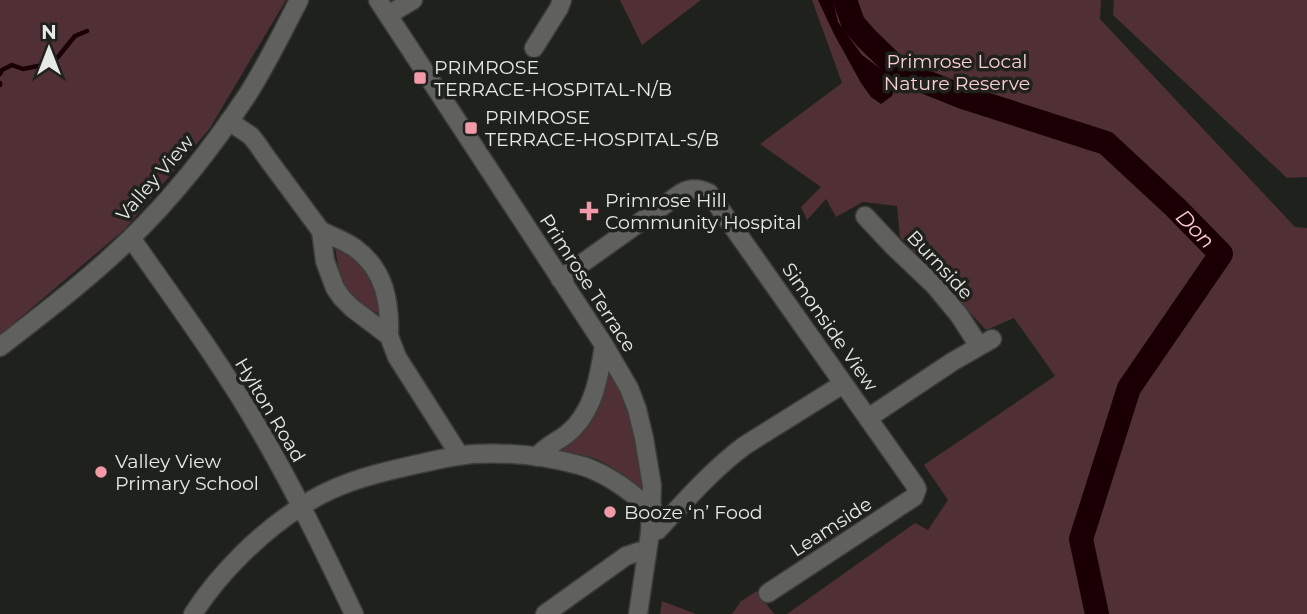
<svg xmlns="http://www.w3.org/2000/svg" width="1307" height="614" font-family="Montserrat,sans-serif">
  <rect width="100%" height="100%" fill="#1f211d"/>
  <path fill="#503035" d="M0 0H286L210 128 125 229 0 335Z
    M620 0H701L642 45Z
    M812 0H1101L1100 19 1295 227 1307 228V614H787L915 523 928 530 948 500 924 465 1055 376 1014 318 986 330 900 237 897 206 863 202 836 217 826 199 807 220 801 207 821 187 760 144 842 83Z
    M1114 0H1307V177L1287 178 1113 15Z
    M335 247C368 265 376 279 381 315 344 297 341 287 335 247Z
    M610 374C636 406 639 452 644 491 613 467 601 455 560 452 586 429 598 406 610 374Z
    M757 591 774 614H732L741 601Z
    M662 601 696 614H660Z"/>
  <path fill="#1a0004" d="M818 0H833L838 22 862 55 885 72 895 85 892 96 881 104 871 97 861 83 834 34Z"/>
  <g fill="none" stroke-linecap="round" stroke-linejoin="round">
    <path stroke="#1a0004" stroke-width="4.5" d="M0 74 2 70 12 65 23 69 53 63 75 36 87 31
      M0 83V85"/>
    <path stroke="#1a0004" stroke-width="24" id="s1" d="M845 0 853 23 866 38 901 72 963 97 1106 143 1176 208 1221 254 1129 388 1081 539 1097 614"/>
    <defs>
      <path id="minor" d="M378 0 604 345 629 388 637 409 644 438 652 486 650 533 638 614
        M388 15 413 0
        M534 48 559 8 562 0
        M229 121 251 136 258 145 267 158 321 231 325 261 335 288 342 298 352 308 389 336 397 357 460 456
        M865 216 894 247 935 286 959 315 979 346
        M321 231C332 236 345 241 355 248 385 270 390 302 389 336
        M131 238C175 301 221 363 259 429 294 489 324 551 354 614
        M560 279 681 193C690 188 699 188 709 193L915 485 917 489 914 497 768 593
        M0 347C45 312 90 278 131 238 175 195 214 145 248 94 267 64 283 31 299 0
        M868 418 952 362 992 339
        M537 457C545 446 557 442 567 434 594 412 599 377 604 345
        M650 533 658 530C686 500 712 470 744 446L843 384
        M193 614C219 573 261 532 302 506 333 485 369 475 405 467 428 462 450 456 473 454 508 452 545 456 579 465 598 470 614 480 630 492 637 498 643 503 652 506
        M545 614 626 556 647 549"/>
    </defs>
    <use href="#minor" stroke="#3b3d39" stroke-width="21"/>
    <use href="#minor" stroke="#60615f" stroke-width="18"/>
  </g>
  <g fill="#f39aa8" stroke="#1f211d" stroke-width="2.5">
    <rect x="413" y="71" width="14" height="14" rx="3.5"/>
    <rect x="464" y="121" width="14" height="14" rx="3.5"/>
    <path d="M585.5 200.5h7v7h7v7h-7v7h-7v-7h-7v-7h7z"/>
    <circle cx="101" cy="472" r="7"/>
    <circle cx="610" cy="512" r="7"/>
  </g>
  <g text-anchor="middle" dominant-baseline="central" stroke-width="7" stroke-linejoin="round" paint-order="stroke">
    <g font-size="19" fill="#fdcdd3" stroke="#1f211d">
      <text x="957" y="61">Primrose Local<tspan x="957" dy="22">Nature Reserve</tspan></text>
    </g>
    <g font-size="19" fill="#e7e9e6" stroke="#1f211d" text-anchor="start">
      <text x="434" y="67">PRIMROSE<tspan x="434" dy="22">TERRACE-HOSPITAL-N/B</tspan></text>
      <text x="485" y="117">PRIMROSE<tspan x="485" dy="22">TERRACE-HOSPITAL-S/B</tspan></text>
      <text x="605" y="200">Primrose Hill<tspan x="605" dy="22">Community Hospital</tspan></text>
      <text x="115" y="461">Valley View<tspan x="115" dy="22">Primary School</tspan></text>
      <text x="624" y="512">Booze ‘n’ Food</text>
    </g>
    <g font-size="19" fill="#e7e9e6" stroke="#1f211d">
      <text transform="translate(155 178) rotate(-49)">Valley View</text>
      <text transform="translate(940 265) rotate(47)">Burnside</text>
      <text transform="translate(588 283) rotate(57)">Primrose Terrace</text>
      <text transform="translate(830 327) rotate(55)">Simonside View</text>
      <text transform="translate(270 410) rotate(59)">Hylton Road</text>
      <text transform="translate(831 527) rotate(-33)">Leamside</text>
    </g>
    <g font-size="21" font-style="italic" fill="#f9c9cf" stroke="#1f211d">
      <text stroke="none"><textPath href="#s1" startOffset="434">Don</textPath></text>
    </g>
  </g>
  <g transform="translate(49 49)" stroke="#1f211d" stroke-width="5" paint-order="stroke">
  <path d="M0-5L12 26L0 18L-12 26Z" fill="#e7e9e6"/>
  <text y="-10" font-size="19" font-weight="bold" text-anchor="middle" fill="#e7e9e6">N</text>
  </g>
</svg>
